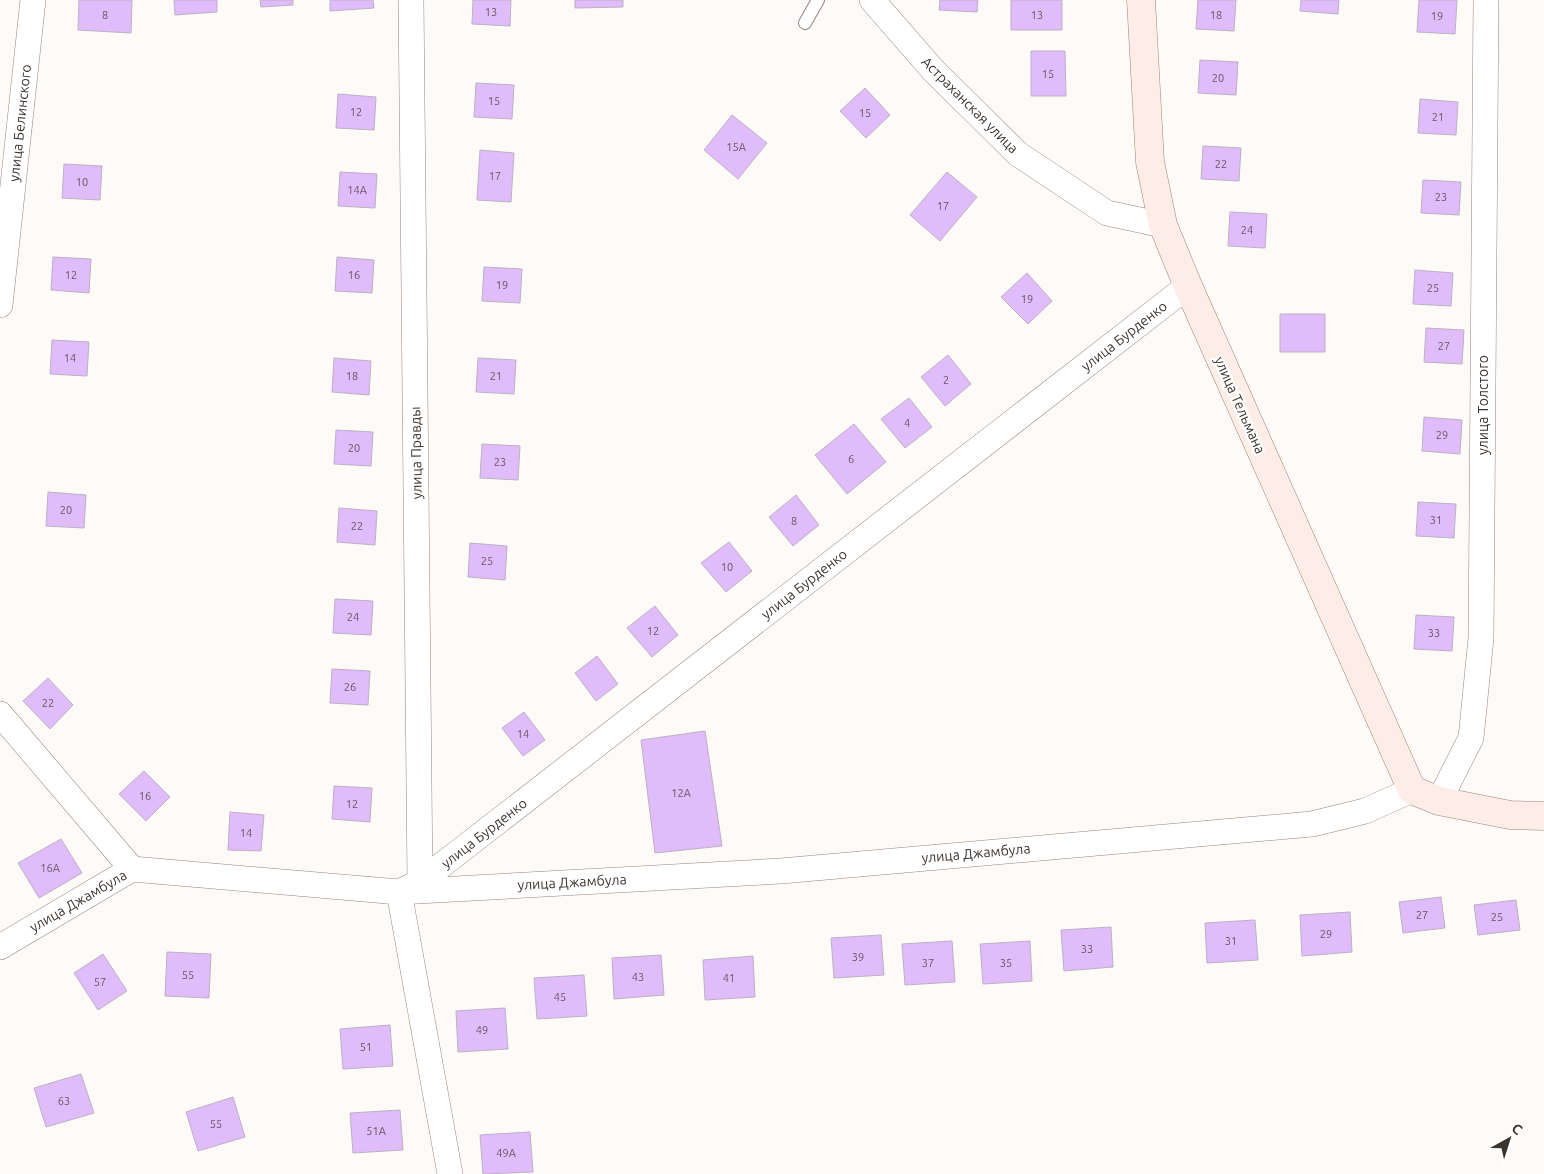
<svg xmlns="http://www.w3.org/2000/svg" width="1544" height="1174" font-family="Ubuntu,sans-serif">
  <rect width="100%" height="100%" fill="#fefaf8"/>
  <path fill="#e1bcfa" stroke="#bbb1c2" d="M79 0H132L131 33 78 30Z
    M174 0H217V12L175 15Z
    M260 0H293V5L261 7Z
    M330 0H373L374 8 330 11Z
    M473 0H511L510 26 472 24Z
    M575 0H623V7L575 8Z
    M940 0H978L977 12 939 10Z
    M1011 0H1062V30H1011Z
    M1198 0H1236L1234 31 1196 29Z
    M1301 0H1339L1338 14 1300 11Z
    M1419 0H1457L1455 34 1417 32Z
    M1031 51H1065L1066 96H1031Z
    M1200 60 1238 62 1236 95 1198 93Z
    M476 83 514 85 512 119 474 117Z
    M865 88 890 115 866 138 840 111Z
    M338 94 376 97 374 130 336 128Z
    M1420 99 1458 102 1456 135 1418 133Z
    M732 115 767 143 738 179 704 150Z
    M1203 146 1241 148 1239 181 1201 179Z
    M480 150 514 153 511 202 477 200Z
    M64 164 102 166 100 200 62 198Z
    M340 172 377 174 375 208 338 206Z
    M947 172 977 197 940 241 910 215Z
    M1423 180 1461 182 1459 215 1421 213Z
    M1230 212 1267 214 1265 248 1228 246Z
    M53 257 91 259 89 293 51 290Z
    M337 257 374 260 372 293 335 291Z
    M484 267 522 269 520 303 482 301Z
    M1415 270 1453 273 1451 306 1413 304Z
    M1027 273 1052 301 1028 324 1001 297Z
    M1280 314H1325V352H1280Z
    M1426 328 1464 330 1462 364 1424 362Z
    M52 340 89 342 87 376 50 374Z
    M948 355 971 384 945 406 921 377Z
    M334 358 371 361 369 395 332 392Z
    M478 358 516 360 514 394 476 392Z
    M909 398 932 427 905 448 881 419Z
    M1424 417 1462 420 1460 454 1422 451Z
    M854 424 886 462 847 494 815 455Z
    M336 430 373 432 371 466 334 464Z
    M482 444 520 446 518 480 480 478Z
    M48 492 86 495 84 528 46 526Z
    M796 495 819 525 793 546 769 517Z
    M1418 502 1456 504 1454 538 1416 536Z
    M339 508 377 511 375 545 337 542Z
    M729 542 752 571 726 592 701 563Z
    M470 543 507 546 505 580 468 577Z
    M335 599 373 601 371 635 333 633Z
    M655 606 678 635 652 657 627 628Z
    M1416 615 1454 617 1452 651 1414 649Z
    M597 656 618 684 596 701 575 673Z
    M332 669 370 671 368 705 330 703Z
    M48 678 73 705 50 729 23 701Z
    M524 712 545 740 523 756 502 728Z
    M705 731 722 846 655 853 641 740Z
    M144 771 170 797 146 821 119 794Z
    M334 786 372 788 370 822 332 819Z
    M230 812 264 815 261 851 228 850Z
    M61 839 82 873 39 898 18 863Z
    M1441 897 1445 928 1403 933 1399 902Z
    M1516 900 1520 930 1478 935 1474 905Z
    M1350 912 1352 952 1302 956 1300 915Z
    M1255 920 1258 960 1207 963 1205 923Z
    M1111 927 1113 967 1064 971 1061 930Z
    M881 935 884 975 834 978 831 938Z
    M952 941 955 982 905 985 902 944Z
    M1030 941 1032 981 983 984 980 944Z
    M167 952 211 954 209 998 165 996Z
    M103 954 127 991 98 1010 74 973Z
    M661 955 664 995 614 999 612 958Z
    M753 956 755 997 705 1000 703 960Z
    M584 975 587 1016 537 1019 534 978Z
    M505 1008 508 1049 458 1052 456 1011Z
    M390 1025 393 1066 343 1069 340 1029Z
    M81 1074 94 1113 46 1127 34 1088Z
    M233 1097 245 1137 198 1151 186 1112Z
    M400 1110 403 1150 353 1153 350 1113Z
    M530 1132 533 1172 483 1174 480 1135Z"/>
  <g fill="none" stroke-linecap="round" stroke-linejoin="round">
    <defs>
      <path id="service" d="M805 23 818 0"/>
      <path id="minor" d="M411 0 420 882 399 892 450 1174
        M872 0 933 70 1018 154 1107 213 1163 225
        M0 305 33 0
        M0 714 132 869
        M1439 801 1471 738 1481 638 1486 0
        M420 882 1188 286
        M0 947 132 869 399 892 781 871 1312 824 1365 811 1412 790"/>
      <path id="secondary" d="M1141 0 1150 162 1163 225 1188 286 1412 790 1439 801 1510 815 1544 816"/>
    </defs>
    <use href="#service" stroke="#98857b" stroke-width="14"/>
    <use href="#minor" stroke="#98857b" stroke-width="26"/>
    <use href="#secondary" stroke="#98857b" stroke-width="29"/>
    <use href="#service" stroke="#fff" stroke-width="12"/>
    <use href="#minor" stroke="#fff" stroke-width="25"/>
    <use href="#secondary" stroke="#fdede6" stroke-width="28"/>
  </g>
  <g text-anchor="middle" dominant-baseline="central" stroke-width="5" stroke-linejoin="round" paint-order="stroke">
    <g font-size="11" fill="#655662">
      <text x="491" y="12">13</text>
      <text x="105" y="15">8</text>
      <text x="1037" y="15">13</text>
      <text x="1216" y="15">18</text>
      <text x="1437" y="16">19</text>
      <text x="1048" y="74">15</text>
      <text x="1218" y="78">20</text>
      <text x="494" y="101">15</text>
      <text x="356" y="112">12</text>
      <text x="865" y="113">15</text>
      <text x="1438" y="117">21</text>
      <text x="736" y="147">15А</text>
      <text x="1221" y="164">22</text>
      <text x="495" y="176">17</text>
      <text x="82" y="182">10</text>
      <text x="357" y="190">14А</text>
      <text x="1441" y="197">23</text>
      <text x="943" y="206">17</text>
      <text x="1247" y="230">24</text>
      <text x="71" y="275">12</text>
      <text x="354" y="275">16</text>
      <text x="502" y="285">19</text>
      <text x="1433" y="288">25</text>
      <text x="1027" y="299">19</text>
      <text x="1444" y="346">27</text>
      <text x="70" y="358">14</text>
      <text x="352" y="376">18</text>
      <text x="496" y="376">21</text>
      <text x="946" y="380">2</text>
      <text x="907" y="423">4</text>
      <text x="1442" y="435">29</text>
      <text x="354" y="448">20</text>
      <text x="851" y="459">6</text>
      <text x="500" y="462">23</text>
      <text x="66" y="510">20</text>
      <text x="1436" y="520">31</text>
      <text x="794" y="521">8</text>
      <text x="357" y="526">22</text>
      <text x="487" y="561">25</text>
      <text x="727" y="567">10</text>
      <text x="353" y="617">24</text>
      <text x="653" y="631">12</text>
      <text x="1434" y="633">33</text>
      <text x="350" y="687">26</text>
      <text x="48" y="703">22</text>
      <text x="523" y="734">14</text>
      <text x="681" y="793">12А</text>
      <text x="145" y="796">16</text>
      <text x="352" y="804">12</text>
      <text x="246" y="833">14</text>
      <text x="50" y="868">16А</text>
      <text x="1422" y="915">27</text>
      <text x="1497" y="917">25</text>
      <text x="1326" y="934">29</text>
      <text x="1231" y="941">31</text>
      <text x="1087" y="949">33</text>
      <text x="858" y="957">39</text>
      <text x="928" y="963">37</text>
      <text x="1006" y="963">35</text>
      <text x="188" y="975">55</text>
      <text x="638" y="977">43</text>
      <text x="729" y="978">41</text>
      <text x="100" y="982">57</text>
      <text x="560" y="997">45</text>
      <text x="482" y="1030">49</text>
      <text x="366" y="1047">51</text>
      <text x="64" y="1101">63</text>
      <text x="216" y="1124">55</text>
      <text x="376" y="1131">51А</text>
      <text x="506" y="1153">49А</text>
    </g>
    <g font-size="14" fill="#3c342f" stroke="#fff">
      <text transform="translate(970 105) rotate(45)">Астраханская улица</text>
      <text transform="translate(20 123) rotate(-84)">улица Белинского</text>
      <text transform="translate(1124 336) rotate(-38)">улица Бурденко</text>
      <text transform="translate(1240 405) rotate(66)">улица Тельмана</text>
      <text transform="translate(1483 405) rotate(-90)">улица Толстого</text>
      <text transform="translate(416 453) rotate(-91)">улица Правды</text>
      <text transform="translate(804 584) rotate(-38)">улица Бурденко</text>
      <text transform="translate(484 833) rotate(-38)">улица Бурденко</text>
      <text transform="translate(976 853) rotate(-5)">улица Джамбула</text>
      <text transform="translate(572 882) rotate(-3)">улица Джамбула</text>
      <text transform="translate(78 901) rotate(-30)">улица Джамбула</text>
    </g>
  </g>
  <g transform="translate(1509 1139) rotate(39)" stroke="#ffffff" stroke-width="4" paint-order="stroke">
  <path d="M0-4L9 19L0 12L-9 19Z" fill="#3c342f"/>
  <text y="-8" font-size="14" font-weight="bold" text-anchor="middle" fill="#3c342f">С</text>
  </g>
</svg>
